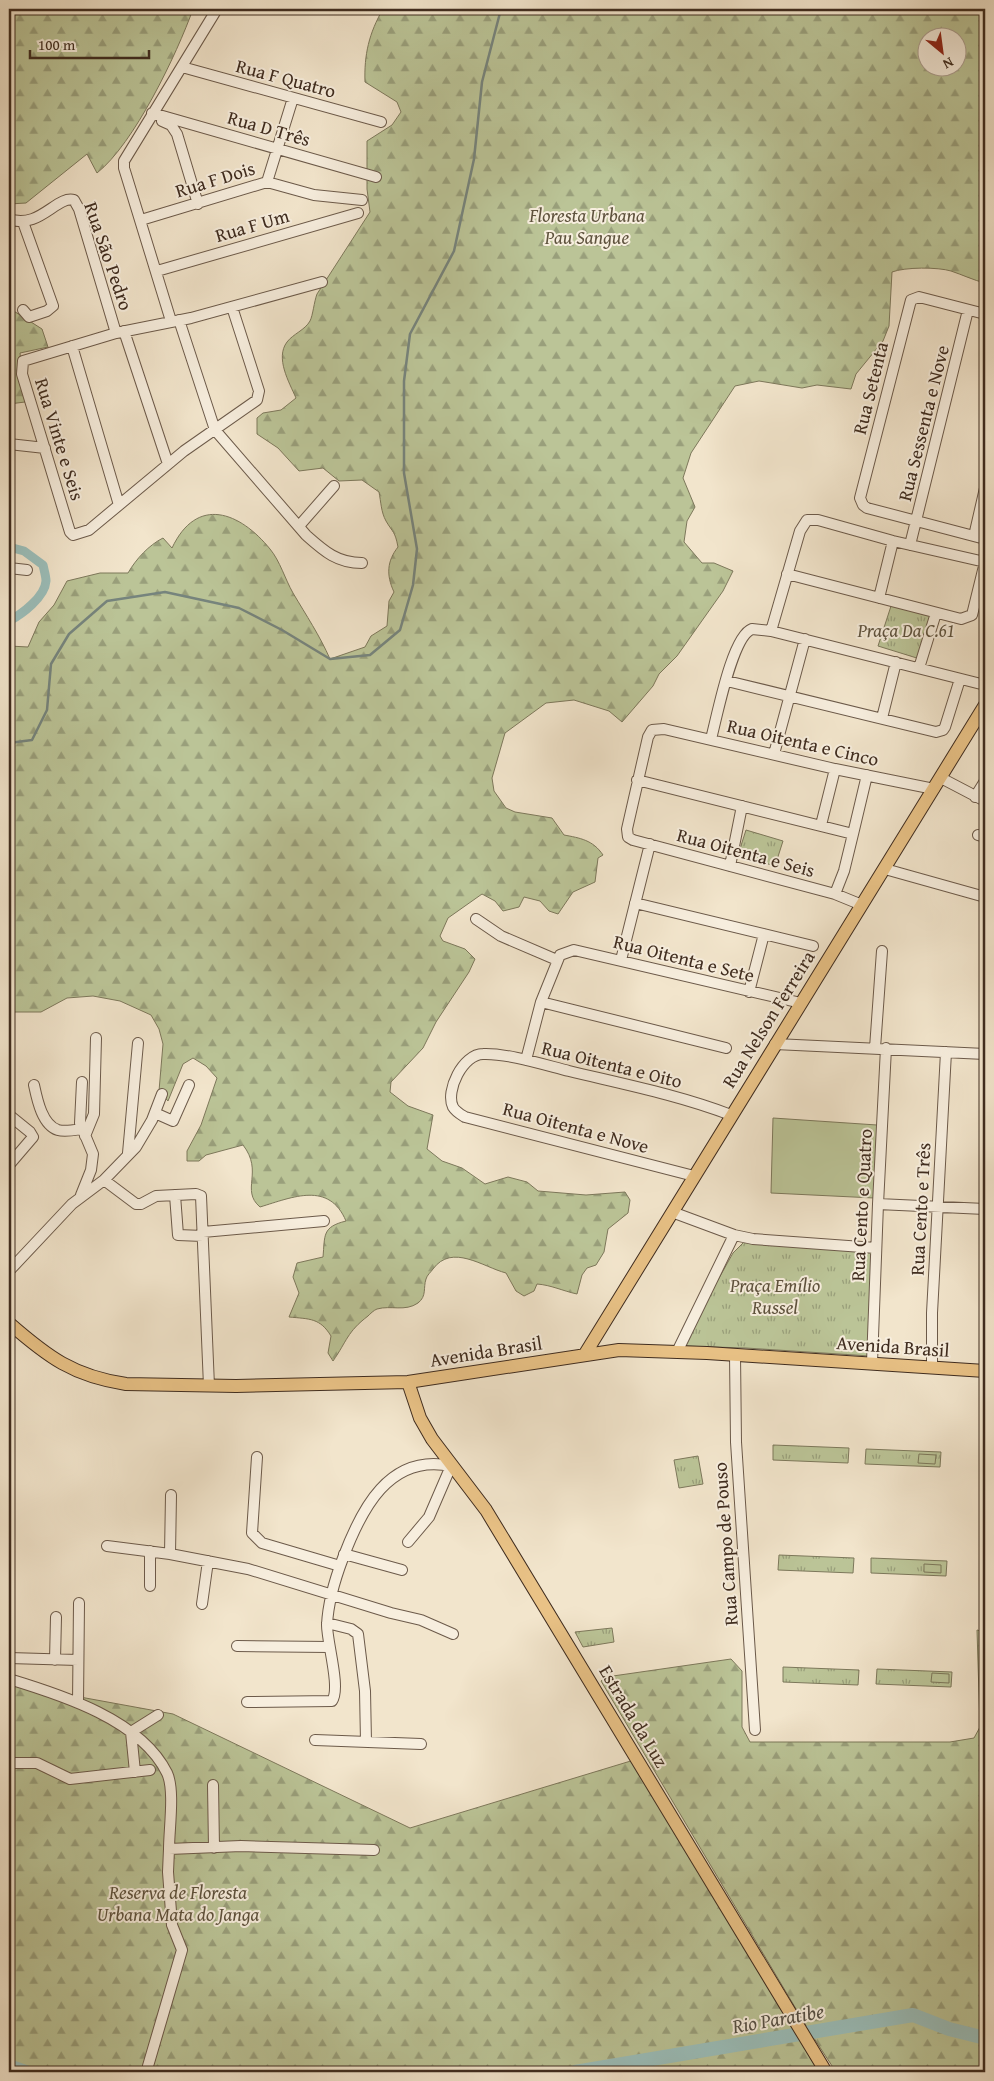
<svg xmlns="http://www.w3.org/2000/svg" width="994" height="2081" font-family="'Gentium Book Plus',serif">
  <defs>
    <pattern id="grass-tufts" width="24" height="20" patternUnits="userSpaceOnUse" patternTransform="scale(1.25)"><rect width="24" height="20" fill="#bbc497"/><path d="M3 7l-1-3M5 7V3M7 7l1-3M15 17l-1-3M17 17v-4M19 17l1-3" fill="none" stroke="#999f7b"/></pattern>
    <pattern id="forest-firs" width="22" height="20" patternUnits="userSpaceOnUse" patternTransform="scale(1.25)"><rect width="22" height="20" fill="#bbc497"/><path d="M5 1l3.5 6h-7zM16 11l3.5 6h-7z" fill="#999f7b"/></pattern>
  </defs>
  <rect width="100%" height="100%" fill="#f2e5cc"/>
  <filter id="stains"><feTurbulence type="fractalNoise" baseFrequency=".004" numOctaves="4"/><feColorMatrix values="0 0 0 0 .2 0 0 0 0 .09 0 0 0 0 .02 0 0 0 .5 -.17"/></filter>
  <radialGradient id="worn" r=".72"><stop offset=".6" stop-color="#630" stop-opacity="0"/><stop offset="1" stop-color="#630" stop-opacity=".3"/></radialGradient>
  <path fill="url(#grass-tufts)" stroke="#7d785b" d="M892 603 934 614 920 659 878 646Z
    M746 830 783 841 775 866 738 855Z
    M745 1241 873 1250 870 1356 746 1348 681 1346 733 1253Z
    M773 1445 849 1448 848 1463 773 1460Z
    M866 1449 941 1452 940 1467 865 1464Z
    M698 1456 703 1484 679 1488 674 1460Z
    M779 1555 854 1558 853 1573 778 1570Z
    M871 1558 947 1561 946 1576 871 1573Z
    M612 1628 614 1642 583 1647 575 1632Z
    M783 1667 859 1670 858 1685 783 1682Z
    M877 1669 952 1672 951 1687 876 1684Z"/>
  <path fill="url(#forest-firs)" stroke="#7d785b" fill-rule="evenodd" d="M9 9H193C177 54 134 144 97 173L87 154 26 203 9 204Z
    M383 9H985V283C973 280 963 275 951 271 938 267 905 267 892 272L889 326 883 341 856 374 851 389 817 385 802 388 759 381 735 386 691 453 683 478 695 507 687 521 684 542 702 563H714L733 571 723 591 677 656 659 674 653 686 622 722 609 711 574 700 546 703 505 733 492 778 494 791 506 808 515 812 552 818 564 835C580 838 593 840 603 855L598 858 595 882 573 892 558 914 549 911 540 901 524 897 519 907 503 911 495 901 482 894 448 918 440 936 443 941 465 949 475 959 469 972 436 1022 423 1048 391 1082 390 1092 408 1106 433 1115 427 1149 442 1161 462 1168 485 1184 508 1177 527 1182 538 1191 586 1195 625 1192 630 1200 628 1213 608 1229 604 1252 596 1265 587 1268 582 1275 577 1294C563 1291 551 1285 537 1284L534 1291 524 1296 516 1291 506 1273C483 1267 452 1243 433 1269 431 1272 427 1275 426 1279 423 1288 427 1296 418 1303 405 1312 391 1305 377 1309 374 1310 370 1314 368 1316 347 1332 347 1341 333 1361L328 1353 331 1336C320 1318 310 1319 289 1317L299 1293 293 1277 297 1263 323 1257C325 1235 322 1227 346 1221 329 1181 293 1197 260 1207 240 1190 264 1172 243 1145L206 1155 199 1161H187V1151L201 1125 217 1078 206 1066 193 1058 183 1064 168 1101 159 1091 163 1044 159 1029 151 1015 120 1001 93 996 67 998 41 1012H9V646L28 647 39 622 54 605 67 581 100 573H128C136 559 149 545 163 538L172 548C197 495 240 512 270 549 280 561 285 579 293 593 306 615 320 636 330 659L365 647 371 636 387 626 389 601 394 592C386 575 387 561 398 547 395 531 393 533 386 521 381 512 381 502 379 492L362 480 339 481 323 468 299 471 278 448 257 434V418L263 413 281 410 296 398C289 382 275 358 287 342 293 334 305 330 310 321 313 315 314 302 317 294L370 212 367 189V141L392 125 401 112 397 102 365 82C364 55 369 33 383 9ZM926 38H956V68H926Z
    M9 308 42 329 48 347 20 353 25 402 9 404Z
    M977 1630 985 1632V2072H836L808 2029 601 1681 606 1677 731 1659 742 1671V1727L750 1742H950L974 1738 980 1727Z
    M9 1684 173 1714 410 1828 634 1760 821 2072H9Z"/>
  <path fill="#bbc497" stroke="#7d785b" d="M773 1118 877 1125 874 1198 771 1193Z
    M919 1454 936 1455 935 1464 918 1463Z
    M924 1564 941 1565V1573L924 1572Z
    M932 1673 949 1674V1683L931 1682Z"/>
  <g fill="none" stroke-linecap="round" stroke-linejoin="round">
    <path stroke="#76847d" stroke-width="2.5" d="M9 743 32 740 47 710 51 664 69 634 107 601 165 592 239 608 282 630 330 659 370 655 400 630 413 585 417 549 404 473V381L410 334 454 251 474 159 482 82 501 9"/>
    <path stroke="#9bbfbb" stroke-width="9" d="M9 547 24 551 43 565C44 570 46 576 46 581 45 597 22 614 9 621"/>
    <path stroke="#9bbfbb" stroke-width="14" d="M9 2066 26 2072
      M575 2072 913 2015 949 2029 985 2038"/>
    <defs>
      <path id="minor" d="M182 67 381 122
        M152 113 376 177
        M162 121 171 125 177 134 198 204
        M267 182 314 195 362 200
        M9 219C39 230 57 195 74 200L79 209 116 333
        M141 220 267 182 293 98
        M157 271 358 213
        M232 307 259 391 257 400 184 451 89 530 73 535 70 532 22 374 23 361 116 333 191 318 322 282
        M23 310 29 317 47 311 53 306 23 222
        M985 314 919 297 911 300 860 498 863 505 867 508 985 539
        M179 320 215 430 306 535C324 551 337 563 362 563
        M171 321 124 168V161L217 9
        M124 331 168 464
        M72 346 119 505
        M9 444 45 448
        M299 526 334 486
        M974 536 985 488
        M910 545 968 310
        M9 568 27 570
        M787 574 961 619 972 615 985 562
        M879 598 893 541
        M771 631 800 531 807 520H818L893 541 985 562
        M919 668 936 613
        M727 681 936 732 943 730 945 727 960 679
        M882 718 896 662
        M711 739C717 717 732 636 752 629L771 631 985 685
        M774 754 805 639
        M941 778 985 801
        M637 780 853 834 844 871 835 894
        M975 797 985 781
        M821 825 835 769
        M853 834 867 775
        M978 835 985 837
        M730 866 742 806
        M885 869 985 897
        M635 903 813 946
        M862 905 835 894 633 840 628 837 627 829 648 737 652 730 664 729 835 769 934 789
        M476 919 501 936 557 960
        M621 960 650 844
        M749 992 764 934
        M541 1002 726 1048
        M775 1044 985 1054
        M875 1048 882 951
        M526 1060 541 1002 560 955 574 950 801 1003
        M34 1085C37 1099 42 1125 58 1130 65 1132 75 1130 82 1129
        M155 1113 173 1121 189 1085
        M9 1115 30 1132 33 1137 9 1165
        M85 1136 94 1114 96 1038
        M128 1153 138 1043
        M694 1176 465 1117C460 1114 456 1112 453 1107 445 1091 463 1054 483 1054 507 1053 545 1065 569 1071 623 1084 679 1095 731 1115
        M104 1180 136 1204H141L156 1196 196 1194 201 1196 209 1386
        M81 1195 91 1170 93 1154 80 1123 82 1082
        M175 1195 178 1235 203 1236
        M878 1204 985 1209
        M672 1212 734 1235 753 1239 876 1248
        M203 1232 324 1221
        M9 1271 72 1204 104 1180 136 1147 152 1120 162 1094
        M677 1352 734 1235
        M735 1355 736 1442 755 1730
        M872 1363 878 1204 886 1048
        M932 1367V1313L946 1052
        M9 1410V1419
        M257 1457 252 1533 262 1543 340 1566
        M107 1546 170 1554 248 1569 391 1613 421 1620 453 1634
        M150 1551V1586
        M170 1554 171 1495
        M344 1554 402 1570
        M202 1604 208 1561
        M327 1623 351 1629 358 1634 365 1691 366 1742
        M237 1646 329 1647
        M9 1658 78 1660
        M55 1660 56 1617
        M9 1679C62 1695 141 1720 167 1773 175 1790 169 1829 169 1849L241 1846 374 1850
        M247 1702 332 1701C341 1688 327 1643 327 1625 328 1603 335 1579 343 1558 361 1510 389 1453 451 1466L429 1517 408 1542
        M78 1703 79 1603
        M315 1740 421 1744
        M9 1763H37L70 1779 150 1770
        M135 1772 131 1732 158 1715
        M213 1785 214 1848
        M148 2066 182 1950 172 1925 168 1872 169 1849"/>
      <path id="major" d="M9 1323C48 1357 73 1376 126 1384L236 1386 408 1382 619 1350 707 1353 985 1371
        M585 1354 985 705
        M408 1382 420 1418 432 1439 486 1510 826 2072"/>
    </defs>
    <use href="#minor" stroke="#6c5a4a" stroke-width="12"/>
    <use href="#major" stroke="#3f2c1f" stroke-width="14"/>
    <use href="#minor" stroke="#f7eede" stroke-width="10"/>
    <use href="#major" stroke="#e9c286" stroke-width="12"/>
  </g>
  <g text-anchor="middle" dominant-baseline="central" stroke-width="4" stroke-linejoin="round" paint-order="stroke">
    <g font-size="19" fill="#3f2c1f" stroke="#f7eede">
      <text transform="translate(286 78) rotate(15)">Rua F Quatro</text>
      <text transform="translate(269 128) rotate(16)">Rua D Três</text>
      <text transform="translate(215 179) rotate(-17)">Rua F Dois</text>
      <text transform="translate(252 225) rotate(-16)">Rua F Um</text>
      <text transform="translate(109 256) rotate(71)">Rua São Pedro</text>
      <text transform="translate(870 388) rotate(-76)">Rua Setenta</text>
      <text transform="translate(923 423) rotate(-76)">Rua Sessenta e Nove</text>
      <text transform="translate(60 439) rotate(73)">Rua Vinte e Seis</text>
      <text transform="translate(803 742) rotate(13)">Rua Oitenta e Cinco</text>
      <text transform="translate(746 852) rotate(15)">Rua Oitenta e Seis</text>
      <text transform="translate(684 958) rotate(14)">Rua Oitenta e Sete</text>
      <text transform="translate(768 1019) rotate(-58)">Rua Nelson Ferreira</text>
      <text transform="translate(612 1064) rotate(14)">Rua Oitenta e Oito</text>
      <text transform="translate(576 1127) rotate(15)">Rua Oitenta e Nove</text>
      <text transform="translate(861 1205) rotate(-87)">Rua Cento e Quatro</text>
      <text transform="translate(920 1209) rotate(-87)">Rua Cento e Três</text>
      <text transform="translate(893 1346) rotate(4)">Avenida Brasil</text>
      <text transform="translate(486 1351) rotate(-9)">Avenida Brasil</text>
      <text transform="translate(725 1544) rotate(-94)">Rua Campo de Pouso</text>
      <text transform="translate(634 1716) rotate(59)">Estrada da Luz</text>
    </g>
    <g font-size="19" font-style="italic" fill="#5e523d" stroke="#f7eede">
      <text x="587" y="215">Floresta Urbana<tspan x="587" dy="22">Pau Sangue</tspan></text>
      <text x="906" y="630">Praça Da C.61</text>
      <text x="775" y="1285">Praça Emílio<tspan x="775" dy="22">Russel</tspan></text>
      <text x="178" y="1892">Reserva de Floresta<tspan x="178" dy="22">Urbana Mata do Janga</tspan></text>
    </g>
    <g font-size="20" font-style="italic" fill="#565146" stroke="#f7eede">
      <text transform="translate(778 2018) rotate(-10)">Rio Paratibe</text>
    </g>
  </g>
  <rect width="994" height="2081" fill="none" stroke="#f2e5cc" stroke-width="30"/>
  <rect x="10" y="10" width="974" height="2061" fill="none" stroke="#3f2c1f" stroke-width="2.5"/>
  <rect x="15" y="15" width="964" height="2051" fill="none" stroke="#3f2c1f"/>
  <g transform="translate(942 52) rotate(151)"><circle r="24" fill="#f7eede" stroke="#ada092"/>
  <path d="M0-4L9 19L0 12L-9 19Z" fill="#8f2418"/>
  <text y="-8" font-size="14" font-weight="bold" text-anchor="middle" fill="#3f2c1f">N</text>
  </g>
  <path d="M30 50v8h119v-8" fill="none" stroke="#3f2c1f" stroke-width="2.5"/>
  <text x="38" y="50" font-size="15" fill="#3f2c1f" stroke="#f7eede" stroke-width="4" paint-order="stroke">100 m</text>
  <rect width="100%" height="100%" filter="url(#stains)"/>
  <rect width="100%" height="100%" fill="url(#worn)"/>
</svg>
